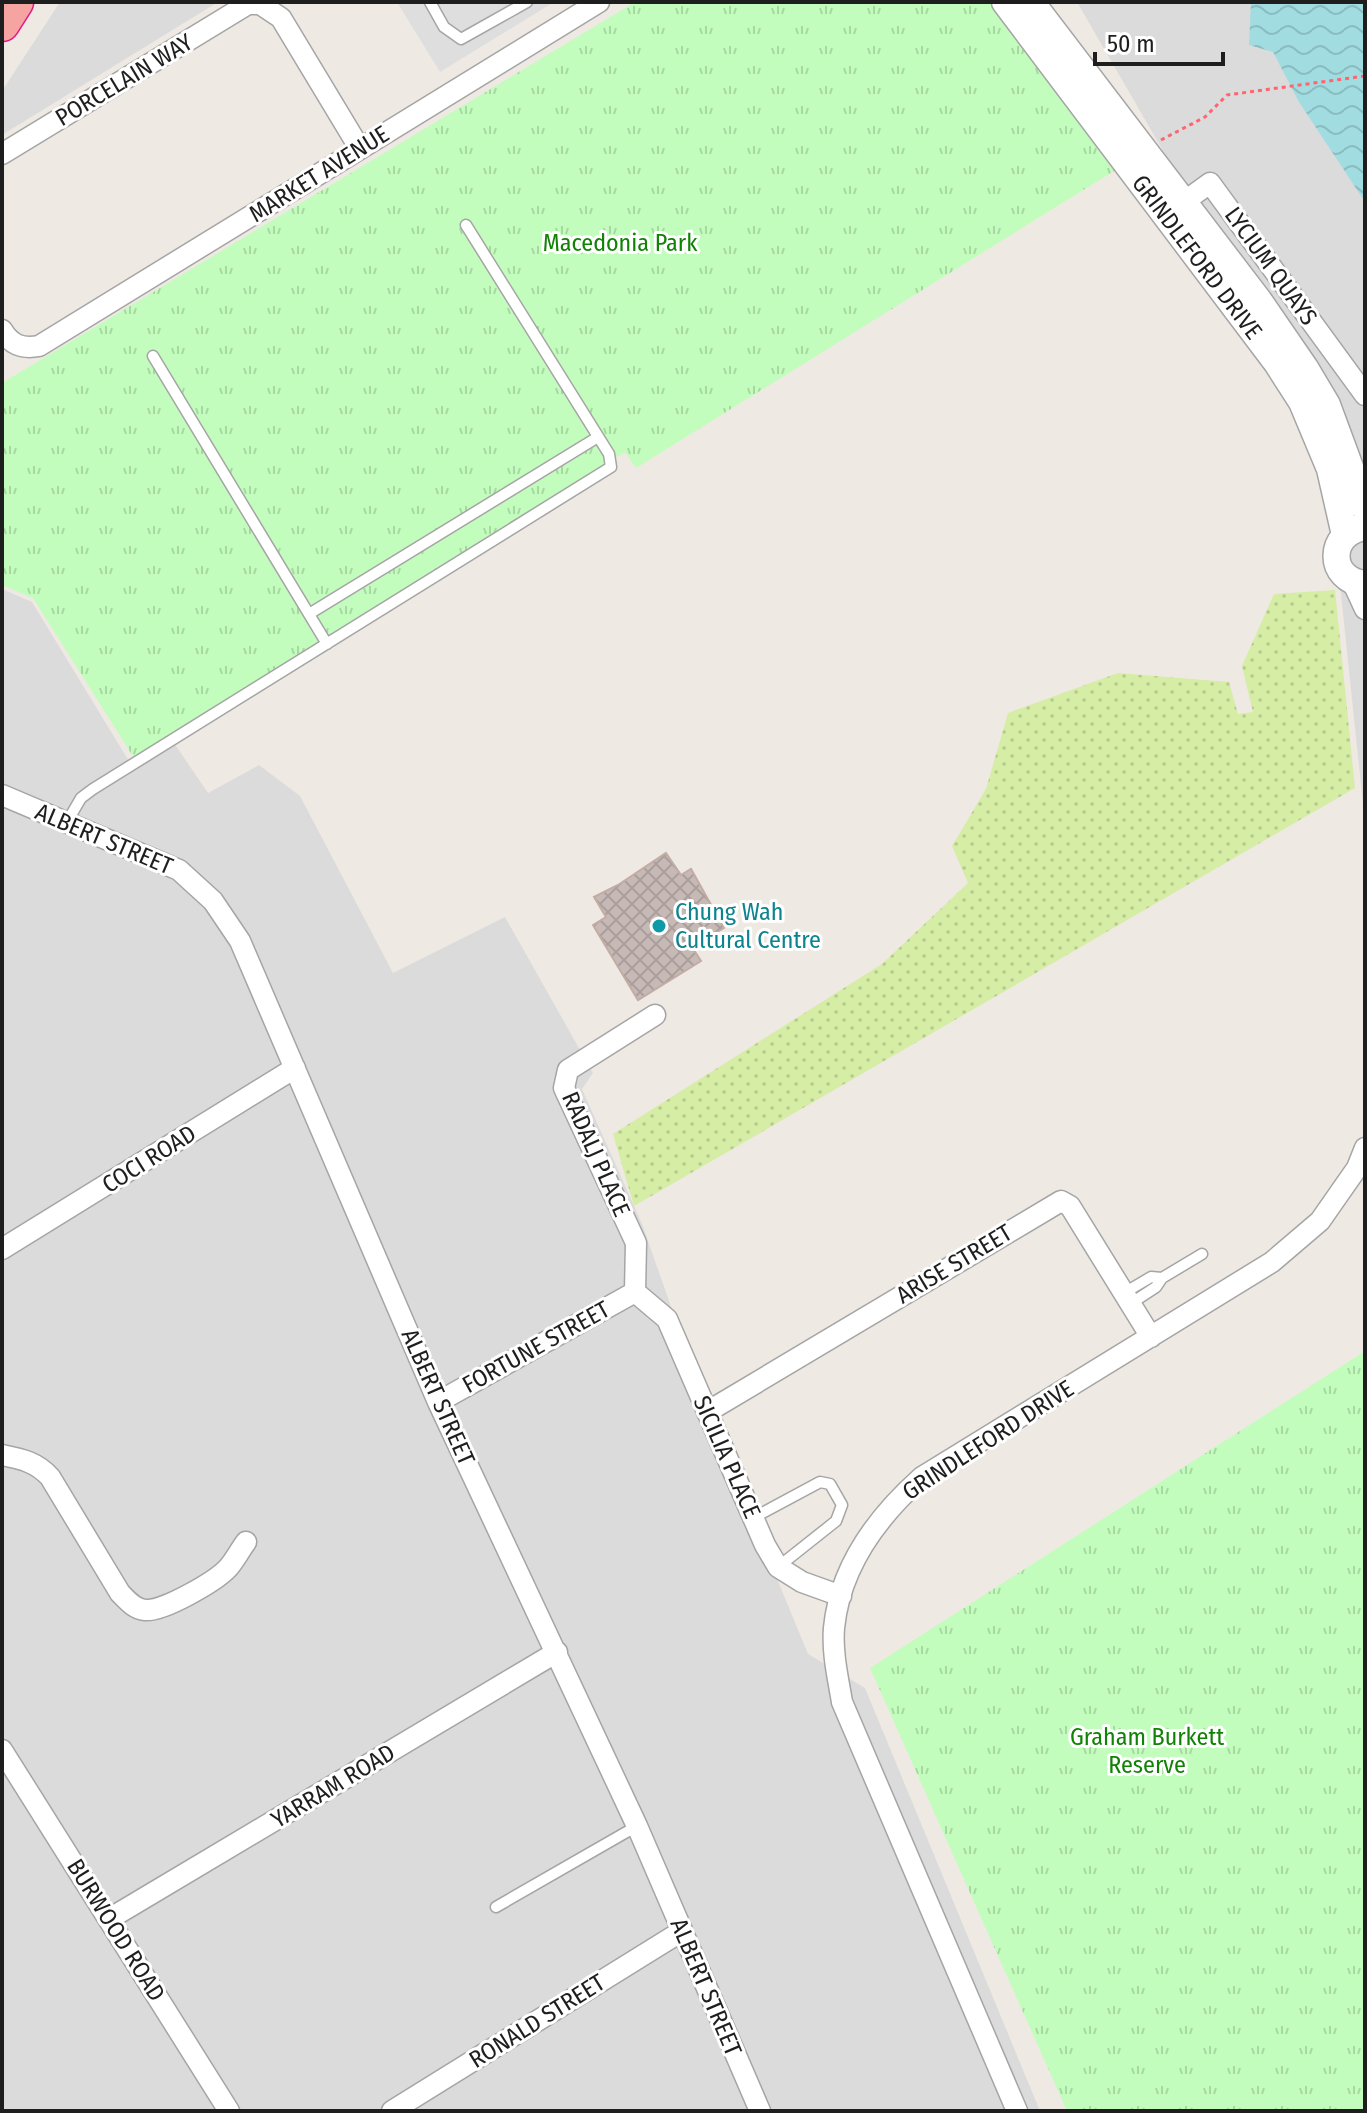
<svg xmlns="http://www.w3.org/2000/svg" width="1367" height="2113" font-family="'Fira Sans Condensed',sans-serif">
  <defs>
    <pattern id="grass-dots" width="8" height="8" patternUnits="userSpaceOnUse" patternTransform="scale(2)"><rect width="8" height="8" fill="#d5eda5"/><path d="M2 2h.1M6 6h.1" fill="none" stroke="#b6cb8e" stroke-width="1.8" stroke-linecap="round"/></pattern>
    <pattern id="park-tufts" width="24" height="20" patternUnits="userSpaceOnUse" patternTransform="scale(2)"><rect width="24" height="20" fill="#c3fdbd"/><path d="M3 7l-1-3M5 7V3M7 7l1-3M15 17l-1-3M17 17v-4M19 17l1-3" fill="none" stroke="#a7d8a2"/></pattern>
    <pattern id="water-waves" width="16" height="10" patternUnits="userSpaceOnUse" patternTransform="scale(2)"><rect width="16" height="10" fill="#a1dce0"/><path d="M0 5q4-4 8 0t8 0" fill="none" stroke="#8abcc0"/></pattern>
    <pattern id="building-cross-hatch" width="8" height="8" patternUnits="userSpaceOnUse" patternTransform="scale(2)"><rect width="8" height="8" fill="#c7bab6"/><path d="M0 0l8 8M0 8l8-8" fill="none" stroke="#aa9f9c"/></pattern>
  </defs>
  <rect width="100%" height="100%" fill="#efe9e3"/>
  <path fill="#dcdbdb" d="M60 2H218L2 135V91Z
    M1077 2H1365V823L1332 509 1288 367Z
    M2 589 32 602 132 766 174 743 208 793 259 765 300 796 393 973 505 917 593 1073 582 1089 642 1224 706 1406 808 1654 865 1688 1040 2111H2Z"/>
  <path fill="url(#grass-dots)" d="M1335 590 1355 788 634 1206 613 1134 882 964 968 883 952 846 986 789 1008 713 1118 673 1229 682 1238 714 1253 712 1242 666 1274 594Z"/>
  <path fill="url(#park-tufts)" d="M635 2H996L1122 166 636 468 625 452 134 758 33 598 2 585V383Z
    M1365 1351V2111H1067L870 1668Z"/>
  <path fill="#dedede" d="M397 2H554L440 72Z"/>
  <path fill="url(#water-waves)" d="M1251 2H1365V202L1299 102 1273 52 1249 45Z"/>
  <path fill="url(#building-cross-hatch)" stroke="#c2aca4" stroke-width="2" d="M666 853 681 875 691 869 724 928 692 947 701 961 638 1000 593 925 606 917 594 897 618 885Z"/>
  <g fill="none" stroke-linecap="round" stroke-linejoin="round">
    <defs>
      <path id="service" d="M430 2 444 27 461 39 527 2
        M153 356 327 644
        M309 614 598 437
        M67 822 81 798 93 789 611 467 609 454 466 225
        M1124 1293 1151 1277 1162 1278
        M1130 1304 1156 1287 1162 1278 1202 1254
        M753 1518 820 1482 830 1484 842 1505 836 1521 778 1567
        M496 1907 637 1826"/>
      <path id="minor" d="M2 154 248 4H260L281 18 360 149
        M1174 209 1210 183 1365 395
        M2 330C11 345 22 349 39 346L599 2
        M1352 581 1365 609
        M2 795 179 870 213 901 240 941 438 1402 637 1826 760 2111
        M2 1249 295 1068
        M635 1292 667 1319 765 1545 778 1567 802 1582 841 1596
        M635 1292 636 1243 564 1088 568 1070 655 1015
        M438 1402 635 1292
        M707 1412 1061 1201 1070 1206 1151 1337
        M2 1455C22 1459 36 1462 50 1477L120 1593C127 1600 134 1609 145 1610 163 1612 216 1581 228 1568 235 1560 240 1550 246 1542
        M2 1750 229 2111
        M109 1919 557 1652
        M392 2111 682 1931
        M1017 2111 842 1702C838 1678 832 1653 834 1628 840 1567 877 1517 922 1477L1272 1262 1320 1221 1357 1168 1365 1148"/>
      <path id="tertiary" d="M1005 2 1277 363 1302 402 1330 469 1345 535
        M1031 2 1259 301 1305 368 1327 405 1365 508
        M1365 527C1327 532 1327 580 1365 584"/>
      <path id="trunk" d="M2 24 16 2"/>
    </defs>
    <use href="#service" stroke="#a5a5a5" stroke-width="13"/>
    <use href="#minor" stroke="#a5a5a5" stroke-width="23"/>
    <use href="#tertiary" stroke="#a5a5a5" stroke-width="29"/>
    <use href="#trunk" stroke="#e41982" stroke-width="37"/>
    <path stroke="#ff646f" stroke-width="3" stroke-dasharray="4 4" stroke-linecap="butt" d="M1161 140 1205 117 1227 95 1365 76"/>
    <use href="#service" stroke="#fff" stroke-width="10"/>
    <use href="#minor" stroke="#fff" stroke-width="20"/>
    <use href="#tertiary" stroke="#fff" stroke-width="26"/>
    <use href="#trunk" stroke="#f6a4a1" stroke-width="34"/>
  </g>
  <circle fill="#0f9aa8" stroke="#fff" stroke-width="3" cx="659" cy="926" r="8"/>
  <g text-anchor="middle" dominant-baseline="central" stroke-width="6" stroke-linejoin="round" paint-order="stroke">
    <g font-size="24" fill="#1e1e1e" stroke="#fff">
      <text transform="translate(124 80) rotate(-31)">PORCELAIN WAY</text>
      <text transform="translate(319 174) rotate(-32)">MARKET AVENUE</text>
      <text transform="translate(1197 257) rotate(53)">GRINDLEFORD DRIVE</text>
      <text transform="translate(1271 266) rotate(54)">LYCIUM QUAYS</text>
      <text transform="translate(104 839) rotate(23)">ALBERT STREET</text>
      <text transform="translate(596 1154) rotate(66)">RADALJ PLACE</text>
      <text transform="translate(149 1159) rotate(-32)">COCI ROAD</text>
      <text transform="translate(954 1264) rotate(-31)">ARISE STREET</text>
      <text transform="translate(536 1347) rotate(-29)">FORTUNE STREET</text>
      <text transform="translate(438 1397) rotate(66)">ALBERT STREET</text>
      <text transform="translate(988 1440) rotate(-33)">GRINDLEFORD DRIVE</text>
      <text transform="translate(727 1457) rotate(66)">SICILIA PLACE</text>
      <text transform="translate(333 1786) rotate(-31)">YARRAM ROAD</text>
      <text transform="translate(116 1930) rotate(58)">BURWOOD ROAD</text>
      <text transform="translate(706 1987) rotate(67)">ALBERT STREET</text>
      <text transform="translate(537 2021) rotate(-32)">RONALD STREET</text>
    </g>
    <g font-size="24" fill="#108305" stroke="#fff">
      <text x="620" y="243">Macedonia Park</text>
      <text x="1147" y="1737">Graham Burkett<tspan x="1147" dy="28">Reserve</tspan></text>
    </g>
    <g font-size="24" fill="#0d838f" stroke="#fff" text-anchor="start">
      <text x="675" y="912">Chung Wah<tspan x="675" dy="28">Cultural Centre</tspan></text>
    </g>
  </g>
  <rect width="1367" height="2113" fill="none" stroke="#1e1e1e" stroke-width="8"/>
  <path d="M1095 52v12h128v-12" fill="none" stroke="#1e1e1e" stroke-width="4"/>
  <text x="1107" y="52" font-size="24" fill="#1e1e1e" stroke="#ffffff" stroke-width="6" paint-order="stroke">50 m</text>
</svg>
